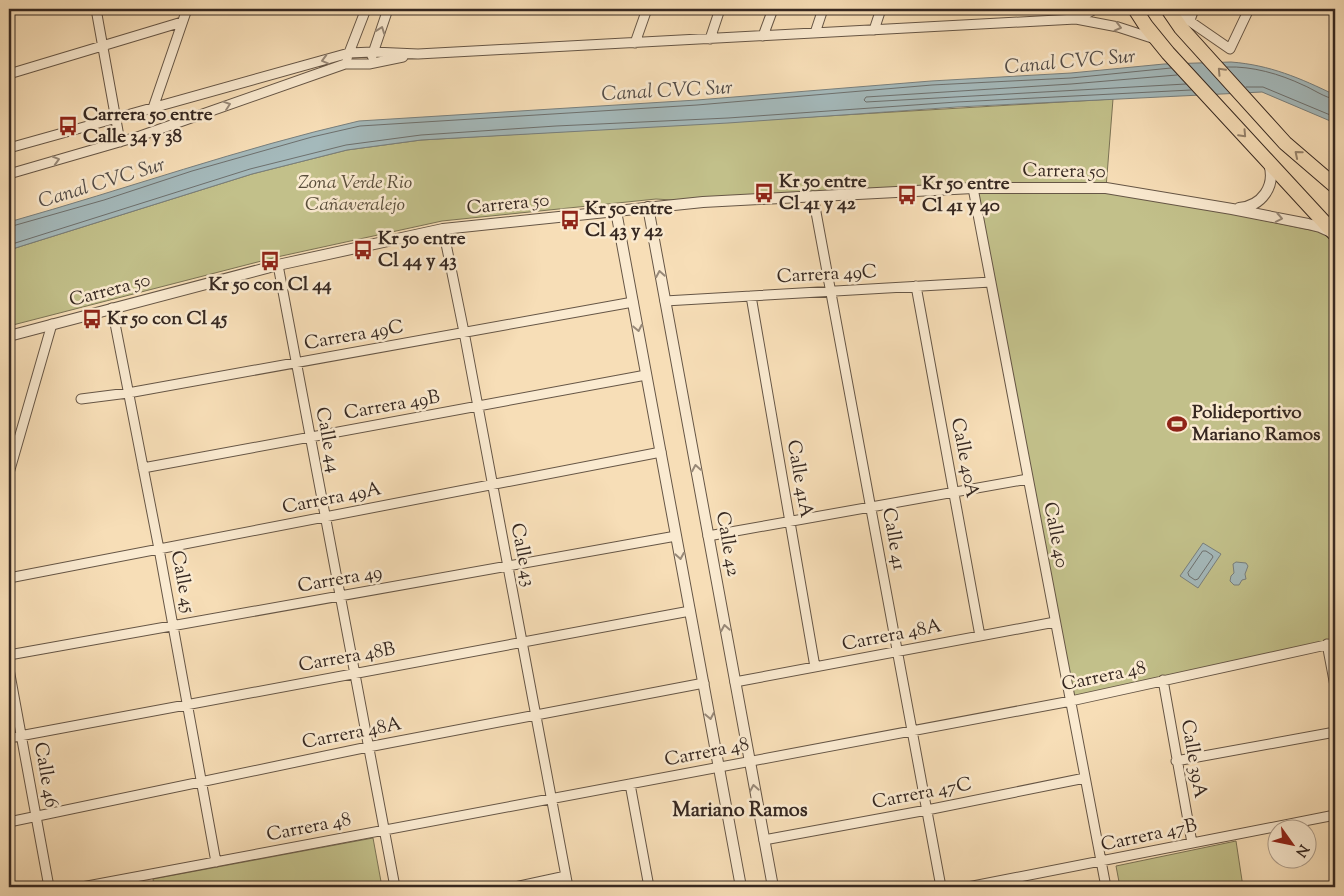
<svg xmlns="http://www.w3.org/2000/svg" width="1344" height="896" font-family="'Sorts Mill Goudy',serif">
  <rect width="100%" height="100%" fill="#f7deb7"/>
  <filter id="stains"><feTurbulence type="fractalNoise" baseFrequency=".004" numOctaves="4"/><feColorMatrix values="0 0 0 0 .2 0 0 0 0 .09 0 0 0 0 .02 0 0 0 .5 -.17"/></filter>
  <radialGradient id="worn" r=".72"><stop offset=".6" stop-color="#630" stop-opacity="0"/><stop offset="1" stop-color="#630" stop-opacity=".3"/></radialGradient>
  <path fill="#c2c08a" stroke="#7c7456" d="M1113 99 1106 188 1335 235V643L1071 701 973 189 703 202 656 199 442 221 277 257 9 326V250L252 174 347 150 421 140Z
    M373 838 382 887H154L153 879Z
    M1236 841 1243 887H1120L1116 866Z"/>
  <path fill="#a4b9bb" stroke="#787f7d" d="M1231 62C1270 65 1300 78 1335 95V123L1262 92 957 107 728 123 421 140 347 150 252 174 9 250V222C126 189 241 148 359 121L697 100 931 81 1071 73 1164 64Z
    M1203 543 1221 554 1198 588 1180 576Z
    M1236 562 1246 563 1248 566 1245 574 1246 579 1242 580 1239 585H1234L1230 581 1231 576 1234 573 1233 564Z"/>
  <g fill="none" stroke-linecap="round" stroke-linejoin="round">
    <path stroke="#6d706e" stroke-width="1" d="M1227 67C1252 66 1280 74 1303 85 1313 89 1325 98 1335 99
      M1177 75 1071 84 866 97 864 100 866 102 1186 84
      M1246 87H1263L1335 117
      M9 227 104 200 192 171 312 137 360 126 697 105 932 85 1071 78 1171 68
      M9 245 250 169 346 145 421 135 556 126 728 118 957 102 1191 90
      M1203 551H1206L1212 555 1213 557 1198 579 1195 580 1189 576 1188 573Z"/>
    <defs>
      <path id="minor" d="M96 9 120 142
        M1172 9 1230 49 1249 9
        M1077 19 1095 9
        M1190 20 1194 9
        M874 30 881 9
        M815 33 823 9
        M763 36 773 9
        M710 39 720 9
        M635 43 647 9
        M372 56 388 9
        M347 58 366 9
        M9 74 182 22
        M153 108 187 9
        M9 148 349 53 373 52 418 54 1076 19 1118 27 1155 39
        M9 174 140 136 345 64H369L403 57
        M973 188 1106 887
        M813 196 941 887
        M443 229 464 332 568 887
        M278 265 395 887
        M916 286 980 636
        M751 296 815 667
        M665 301 991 282
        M112 308 159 549 216 862
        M81 399 128 393 633 302
        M143 468 646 375
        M9 473 52 324
        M708 536 1028 479
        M9 578 661 452
        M1327 644 1335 686
        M9 655 676 536
        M9 669 49 887
        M1163 680 1192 843
        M735 682 1055 622
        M9 738 690 611
        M1176 761 1335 732
        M630 784 649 887
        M9 822 368 747 704 683
        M764 840 927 810 1085 778
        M82 887 1071 701 1335 643
        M515 887 566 876
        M968 887C1091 864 1213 839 1335 815"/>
      <path id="tertiary" d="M648 207 773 887
        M1239 208C1262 206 1276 186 1269 164
        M616 211 741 887
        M9 336 278 265 443 229 703 202 973 188H1106L1232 209 1308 224 1320 227 1331 232"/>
      <path id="trunk" d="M1135 9 1146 26 1168 53 1335 234
        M1168 9 1181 28 1285 143 1335 186"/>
    </defs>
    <use href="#minor" stroke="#665646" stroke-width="11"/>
    <use href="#tertiary" stroke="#665646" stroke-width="12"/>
    <use href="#trunk" stroke="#362821" stroke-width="16"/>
    <use href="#minor" stroke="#faead0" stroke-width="9"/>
    <use href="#tertiary" stroke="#faead0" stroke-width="10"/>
    <use href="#trunk" stroke="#f7deb7" stroke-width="14"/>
  </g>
  <defs><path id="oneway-chevron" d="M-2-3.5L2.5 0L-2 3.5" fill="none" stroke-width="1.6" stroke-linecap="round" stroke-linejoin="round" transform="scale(1.25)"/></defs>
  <g stroke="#988978">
    <use href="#oneway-chevron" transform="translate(1118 27) rotate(14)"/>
    <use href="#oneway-chevron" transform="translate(381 30) rotate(-70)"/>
    <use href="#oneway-chevron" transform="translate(325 60) rotate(165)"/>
    <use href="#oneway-chevron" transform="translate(227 105) rotate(-19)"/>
    <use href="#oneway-chevron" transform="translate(56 160) rotate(-16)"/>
    <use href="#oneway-chevron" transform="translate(1279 218) rotate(11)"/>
    <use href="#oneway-chevron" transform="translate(660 274) rotate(-100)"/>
    <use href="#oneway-chevron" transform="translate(638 328) rotate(79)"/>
    <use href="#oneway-chevron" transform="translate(696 468) rotate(-100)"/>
    <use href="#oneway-chevron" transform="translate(680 556) rotate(80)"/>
    <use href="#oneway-chevron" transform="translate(725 628) rotate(-100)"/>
    <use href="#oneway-chevron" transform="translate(710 716) rotate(79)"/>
    <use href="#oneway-chevron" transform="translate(754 788) rotate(-100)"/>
  </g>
  <g stroke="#96836c">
    <use href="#oneway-chevron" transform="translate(1221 71) rotate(-133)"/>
    <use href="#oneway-chevron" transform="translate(1243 134) rotate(47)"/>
    <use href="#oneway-chevron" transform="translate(1298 154) rotate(-140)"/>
  </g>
  <defs>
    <symbol id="bus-bare" viewBox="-9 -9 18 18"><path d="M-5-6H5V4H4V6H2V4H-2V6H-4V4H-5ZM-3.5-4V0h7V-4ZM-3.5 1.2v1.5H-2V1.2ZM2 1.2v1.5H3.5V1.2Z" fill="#8f2418" stroke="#faead0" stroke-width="2.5" paint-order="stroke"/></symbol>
    <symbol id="stadium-bare" viewBox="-9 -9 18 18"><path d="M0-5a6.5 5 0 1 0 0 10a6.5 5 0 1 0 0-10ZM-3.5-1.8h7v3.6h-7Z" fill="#8f2418" stroke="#faead0" stroke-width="2.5" paint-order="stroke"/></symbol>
  </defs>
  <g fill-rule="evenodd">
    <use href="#bus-bare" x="54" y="112" width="28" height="28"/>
    <use href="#bus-bare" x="750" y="179" width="28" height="28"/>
    <use href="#bus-bare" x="893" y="181" width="28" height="28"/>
    <use href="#bus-bare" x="556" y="206" width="28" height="28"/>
    <use href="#bus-bare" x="349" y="236" width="28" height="28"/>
    <use href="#bus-bare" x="256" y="247" width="28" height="28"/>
    <use href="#bus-bare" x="78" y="305" width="28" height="28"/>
    <use href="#stadium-bare" x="1163" y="410" width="28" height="28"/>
  </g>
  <g text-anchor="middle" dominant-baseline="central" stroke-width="5" stroke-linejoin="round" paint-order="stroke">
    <g font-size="19" font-weight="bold" fill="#362821" stroke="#faead0" text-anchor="start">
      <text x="83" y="115">Carrera 50 entre<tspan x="83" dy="22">Calle 34 y 38</tspan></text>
      <text x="779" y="182">Kr 50 entre<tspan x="779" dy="22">Cl 41 y 42</tspan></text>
      <text x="922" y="184">Kr 50 entre<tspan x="922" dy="22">Cl 41 y 40</tspan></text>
      <text x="585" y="209">Kr 50 entre<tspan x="585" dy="22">Cl 43 y 42</tspan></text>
      <text x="378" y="239">Kr 50 entre<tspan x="378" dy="22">Cl 44 y 43</tspan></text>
      <text x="270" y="285" text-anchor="middle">Kr 50 con Cl 44</text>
      <text x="107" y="319">Kr 50 con Cl 45</text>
      <text x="1192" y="413">Polideportivo<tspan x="1192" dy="22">Mariano Ramos</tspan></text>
    </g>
    <g font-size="19" fill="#362821" stroke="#faead0">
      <text transform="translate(1064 172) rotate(1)">Carrera 50</text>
      <text transform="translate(508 205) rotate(-6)">Carrera 50</text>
      <text transform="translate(827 275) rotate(-3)">Carrera 49C</text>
      <text transform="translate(110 291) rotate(-15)">Carrera 50</text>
      <text transform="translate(354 336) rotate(-10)">Carrera 49C</text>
      <text transform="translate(392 406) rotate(-10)">Carrera 49B</text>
      <text transform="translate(327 440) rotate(79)">Calle 44</text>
      <text transform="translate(964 458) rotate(79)">Calle 40A</text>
      <text transform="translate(799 479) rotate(80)">Calle 41A</text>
      <text transform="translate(332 499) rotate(-11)">Carrera 49A</text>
      <text transform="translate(1055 535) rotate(79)">Calle 40</text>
      <text transform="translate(893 539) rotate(80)">Calle 41</text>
      <text transform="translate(727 544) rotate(80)">Calle 42</text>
      <text transform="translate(522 555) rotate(79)">Calle 43</text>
      <text transform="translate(340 580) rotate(-10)">Carrera 49</text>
      <text transform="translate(182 582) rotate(79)">Calle 45</text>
      <text transform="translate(892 636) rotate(-11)">Carrera 48A</text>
      <text transform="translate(347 658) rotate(-10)">Carrera 48B</text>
      <text transform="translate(1104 677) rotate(-12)">Carrera 48</text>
      <text transform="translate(352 734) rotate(-11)">Carrera 48A</text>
      <text transform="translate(707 753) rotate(-11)">Carrera 48</text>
      <text transform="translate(1193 759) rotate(80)">Calle 39A</text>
      <text transform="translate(45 775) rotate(80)">Calle 46</text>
      <text transform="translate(922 794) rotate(-11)">Carrera 47C</text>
      <text transform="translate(309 828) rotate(-11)">Carrera 48</text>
      <text transform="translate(1149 836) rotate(-12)">Carrera 47B</text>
    </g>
    <g font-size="19" font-style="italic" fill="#594e3b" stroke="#faead0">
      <text x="355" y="183">Zona Verde Rio<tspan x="355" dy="22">Cañaveralejo</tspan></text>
    </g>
    <g font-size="20" font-style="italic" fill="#524c48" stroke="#faead0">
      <text transform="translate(1070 63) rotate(-5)">Canal CVC Sur</text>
      <text transform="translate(667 92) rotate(-3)">Canal CVC Sur</text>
      <text transform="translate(102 184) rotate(-17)">Canal CVC Sur</text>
    </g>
    <g font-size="20" font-weight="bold" fill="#362821" stroke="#faead0">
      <text x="740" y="811">Mariano Ramos</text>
    </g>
  </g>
  <rect width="1344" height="896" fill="none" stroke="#f7deb7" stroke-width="30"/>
  <rect x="10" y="10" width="1324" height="876" fill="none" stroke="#362821" stroke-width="2.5"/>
  <rect x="15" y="15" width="1314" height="866" fill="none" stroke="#362821"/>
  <g transform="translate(1292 844) rotate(123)"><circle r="24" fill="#faead0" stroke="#ac9c8a"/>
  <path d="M0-4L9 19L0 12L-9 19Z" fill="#8f2418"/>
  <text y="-8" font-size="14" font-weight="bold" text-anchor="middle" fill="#362821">N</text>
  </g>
  <rect width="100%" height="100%" filter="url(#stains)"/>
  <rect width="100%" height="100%" fill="url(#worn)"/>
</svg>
